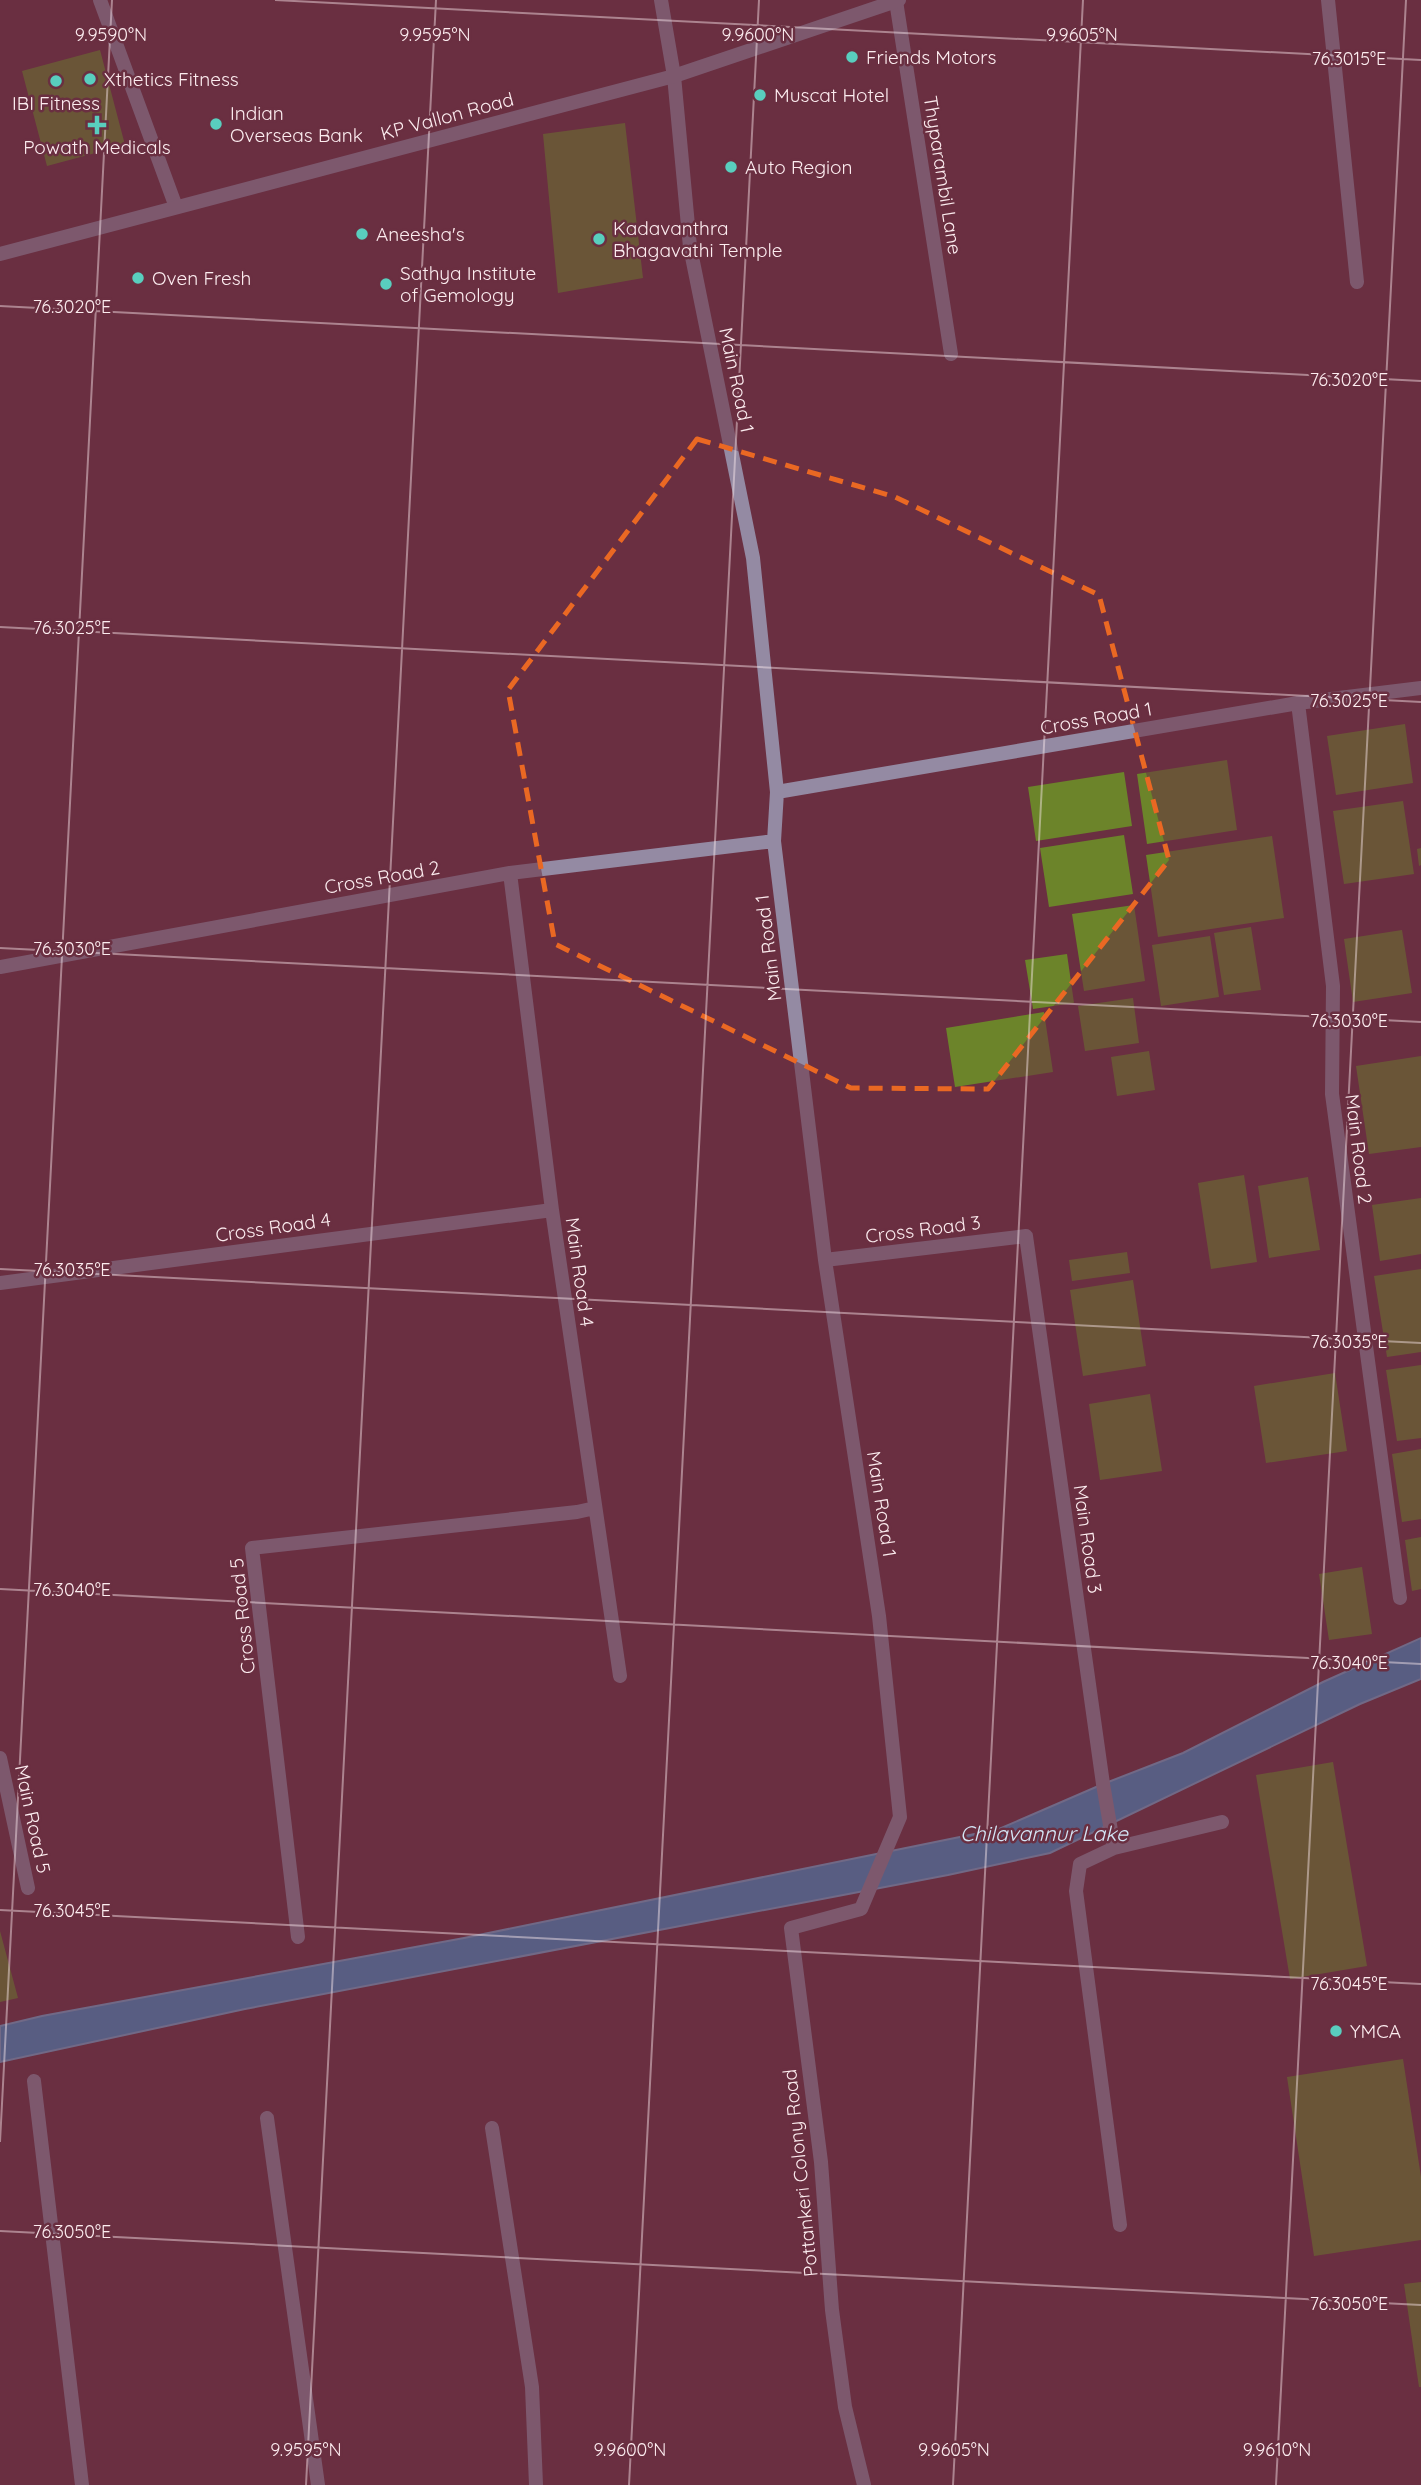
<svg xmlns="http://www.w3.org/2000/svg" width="1421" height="2485" font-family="Quicksand,sans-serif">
  <rect width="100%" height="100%" fill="#6a2f41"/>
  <path fill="#4395d0" stroke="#7aafd9" stroke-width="2" d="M1421 1638V1679L1360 1704 1050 1853 948 1875 245 2009 0 2062V2026L42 2016 464 1938 999 1829 1103 1784 1183 1753 1323 1682Z"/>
  <path fill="#6c842a" d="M100 50 125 145 47 166 22 71Z
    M625 123 643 278 558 293 543 134Z
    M1405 724 1413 783 1336 795 1327 736Z
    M1227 760 1237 830 1147 844 1137 774Z
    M1124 772 1132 826 1036 841 1028 787Z
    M1403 801 1414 874 1344 884 1333 811Z
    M1124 835 1133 894 1049 907 1040 848Z
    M1272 836 1284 918 1158 937 1146 855Z
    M1421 848V865L1419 866 1417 849Z
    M1134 905 1145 981 1084 991 1072 914Z
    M1251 927 1261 990 1224 995 1214 933Z
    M1402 930 1412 993 1353 1002 1344 939Z
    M1210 936 1219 997 1161 1006 1152 945Z
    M1067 954 1074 1003 1033 1009 1025 960Z
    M1133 998 1139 1043 1085 1051 1078 1006Z
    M1044 1012 1053 1072 955 1087 946 1028Z
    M1149 1051 1155 1090 1117 1096 1111 1057Z
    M1421 1056V1147L1369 1154 1356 1066Z
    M1244 1175 1257 1262 1211 1269 1198 1183Z
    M1308 1177 1320 1250 1269 1258 1258 1186Z
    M1421 1198V1254L1380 1261 1372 1205Z
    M1127 1252 1130 1273 1072 1281 1069 1260Z
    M1421 1269V1352L1387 1357 1374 1276Z
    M1133 1280 1146 1366 1083 1376 1070 1290Z
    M1421 1365V1438L1397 1441 1386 1370Z
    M1335 1373 1347 1451 1266 1463 1254 1386Z
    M1150 1394 1162 1471 1100 1480 1089 1404Z
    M1421 1449V1519L1402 1522 1392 1454Z
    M1421 1537V1589L1412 1591 1405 1540Z
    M1362 1567 1372 1634 1329 1640 1319 1574Z
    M1333 1762 1367 1966 1290 1979 1256 1775Z
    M0 1931 18 1998 0 2002Z
    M1403 2059 1421 2177V2240L1314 2256 1287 2077Z
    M1421 2282V2387H1419L1404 2284Z"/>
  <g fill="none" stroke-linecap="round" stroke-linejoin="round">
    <path stroke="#948aa3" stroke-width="14" d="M100 0 176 207
      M661 0 674 76 690 247 753 558 777 792 774 841 825 1260 879 1616 900 1817 861 1909 791 1928 821 2162 832 2310 845 2407 864 2485
      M1328 0 1357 282
      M896 1 951 354
      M1298 703 1333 986 1332 1094 1400 1598
      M777 792 1298 703 1421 688
      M510 873 552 1210 620 1676
      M0 967 510 873 774 841
      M825 1260 1026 1236 1103 1784 1114 1848
      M0 1283 552 1210
      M0 1758 28 1888
      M298 1937 252 1548 577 1512 595 1508
      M34 2081 82 2485
      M267 2118 318 2485
      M492 2128 532 2387 536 2485
      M1120 2225 1076 1891 1080 1864 1114 1848 1222 1822"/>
    <path stroke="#948aa3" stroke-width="14" d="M0 254 674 76 899 0"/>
  </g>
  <path d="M0 0H1421V2485H0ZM697 439 895 497 1099 595 1169 860 988 1089 851 1088 555 944 508 690Z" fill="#6a2f41" fill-opacity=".55" fill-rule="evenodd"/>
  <path fill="none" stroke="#ea6823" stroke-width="5" stroke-dasharray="14 9" stroke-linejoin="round" d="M697 439 895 497 1099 595 1169 860 988 1089 851 1088 555 944 508 690Z"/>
  <path fill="none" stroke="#fcecef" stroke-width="2" stroke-opacity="0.45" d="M275 0 1421 60M0 306 1421 381M0 627 1421 702M0 948 1421 1022M0 1269 1421 1343M0 1589 1421 1664M0 1910 1421 1984M0 2142 112 0M0 2231 1421 2305M306 2485 436 0M629 2485 759 0M953 2485 1083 0M1276 2485 1406 0"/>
  <g fill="#59cebe" stroke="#6a2f41" stroke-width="2.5">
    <circle cx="852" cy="57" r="7"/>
    <circle cx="90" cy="79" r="7"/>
    <circle cx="56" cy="81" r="7"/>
    <circle cx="760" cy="95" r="7"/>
    <circle cx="216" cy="124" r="7"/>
    <path d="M93.5 114.5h7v7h7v7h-7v7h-7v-7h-7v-7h7z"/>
    <circle cx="731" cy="167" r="7"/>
    <circle cx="362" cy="234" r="7"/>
    <circle cx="599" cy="239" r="7"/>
    <circle cx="138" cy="278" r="7"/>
    <circle cx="386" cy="284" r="7"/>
    <circle cx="1336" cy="2031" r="7"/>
  </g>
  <g text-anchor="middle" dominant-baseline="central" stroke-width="5" stroke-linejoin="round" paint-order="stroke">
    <g font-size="19" fill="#fcecef" stroke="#6a2f41" text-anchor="start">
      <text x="866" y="57">Friends Motors</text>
      <text x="104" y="79">Xthetics Fitness</text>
      <text x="774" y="95">Muscat Hotel</text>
      <text x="56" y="103" text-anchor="middle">IBI Fitness</text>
      <text x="230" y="113">Indian<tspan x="230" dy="22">Overseas Bank</tspan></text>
      <text x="97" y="147" text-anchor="middle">Powath Medicals</text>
      <text x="745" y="167">Auto Region</text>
      <text x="613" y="228">Kadavanthra<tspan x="613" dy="22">Bhagavathi Temple</tspan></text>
      <text x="376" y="234">Aneesha's</text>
      <text x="400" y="273">Sathya Institute<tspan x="400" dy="22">of Gemology</tspan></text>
      <text x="152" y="278">Oven Fresh</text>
      <text x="1350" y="2031">YMCA</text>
    </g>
    <g font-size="19" fill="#fcecef" stroke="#6a2f41">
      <text transform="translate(447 116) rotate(-15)">KP Vallon Road</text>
      <text transform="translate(943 175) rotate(81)">Thyparambil Lane</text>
      <text transform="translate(737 380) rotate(78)">Main Road 1</text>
      <text transform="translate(1096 718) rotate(-10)">Cross Road 1</text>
      <text transform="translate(382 877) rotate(-10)">Cross Road 2</text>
      <text transform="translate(768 948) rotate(-97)">Main Road 1</text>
      <text transform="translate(1359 1149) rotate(83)">Main Road 2</text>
      <text transform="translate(273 1227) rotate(-8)">Cross Road 4</text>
      <text transform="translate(923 1229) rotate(-7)">Cross Road 3</text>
      <text transform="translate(580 1272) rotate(82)">Main Road 4</text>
      <text transform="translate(882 1504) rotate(81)">Main Road 1</text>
      <text transform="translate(1088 1539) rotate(82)">Main Road 3</text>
      <text transform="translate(242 1616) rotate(-96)">Cross Road 5</text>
      <text transform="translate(33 1819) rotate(78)">Main Road 5</text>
      <text transform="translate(800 2173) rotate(-96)">Pottankeri Colony Road</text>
    </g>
    <g font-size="21" font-style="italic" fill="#d4e7f7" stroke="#6a2f41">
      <text x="1044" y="1833">Chilavannur Lake</text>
    </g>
  </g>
  <g font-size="18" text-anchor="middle" fill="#fcecef" stroke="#6a2f41" stroke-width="5" stroke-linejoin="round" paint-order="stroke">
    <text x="111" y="41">9.9590°N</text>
    <text x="435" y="41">9.9595°N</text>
    <text x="758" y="41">9.9600°N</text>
    <text x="1082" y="41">9.9605°N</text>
    <text x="1349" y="65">76.3015°E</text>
    <text x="72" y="313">76.3020°E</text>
    <text x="1349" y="386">76.3020°E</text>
    <text x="72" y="634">76.3025°E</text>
    <text x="1349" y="707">76.3025°E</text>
    <text x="72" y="955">76.3030°E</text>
    <text x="1349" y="1027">76.3030°E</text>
    <text x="72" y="1276">76.3035°E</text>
    <text x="1349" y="1348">76.3035°E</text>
    <text x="72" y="1596">76.3040°E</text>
    <text x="1349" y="1669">76.3040°E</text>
    <text x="72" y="1917">76.3045°E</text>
    <text x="1349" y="1990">76.3045°E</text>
    <text x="72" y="2238">76.3050°E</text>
    <text x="1349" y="2310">76.3050°E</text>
    <text x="306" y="2456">9.9595°N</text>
    <text x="630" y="2456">9.9600°N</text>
    <text x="954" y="2456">9.9605°N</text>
    <text x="1277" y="2456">9.9610°N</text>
  </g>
</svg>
